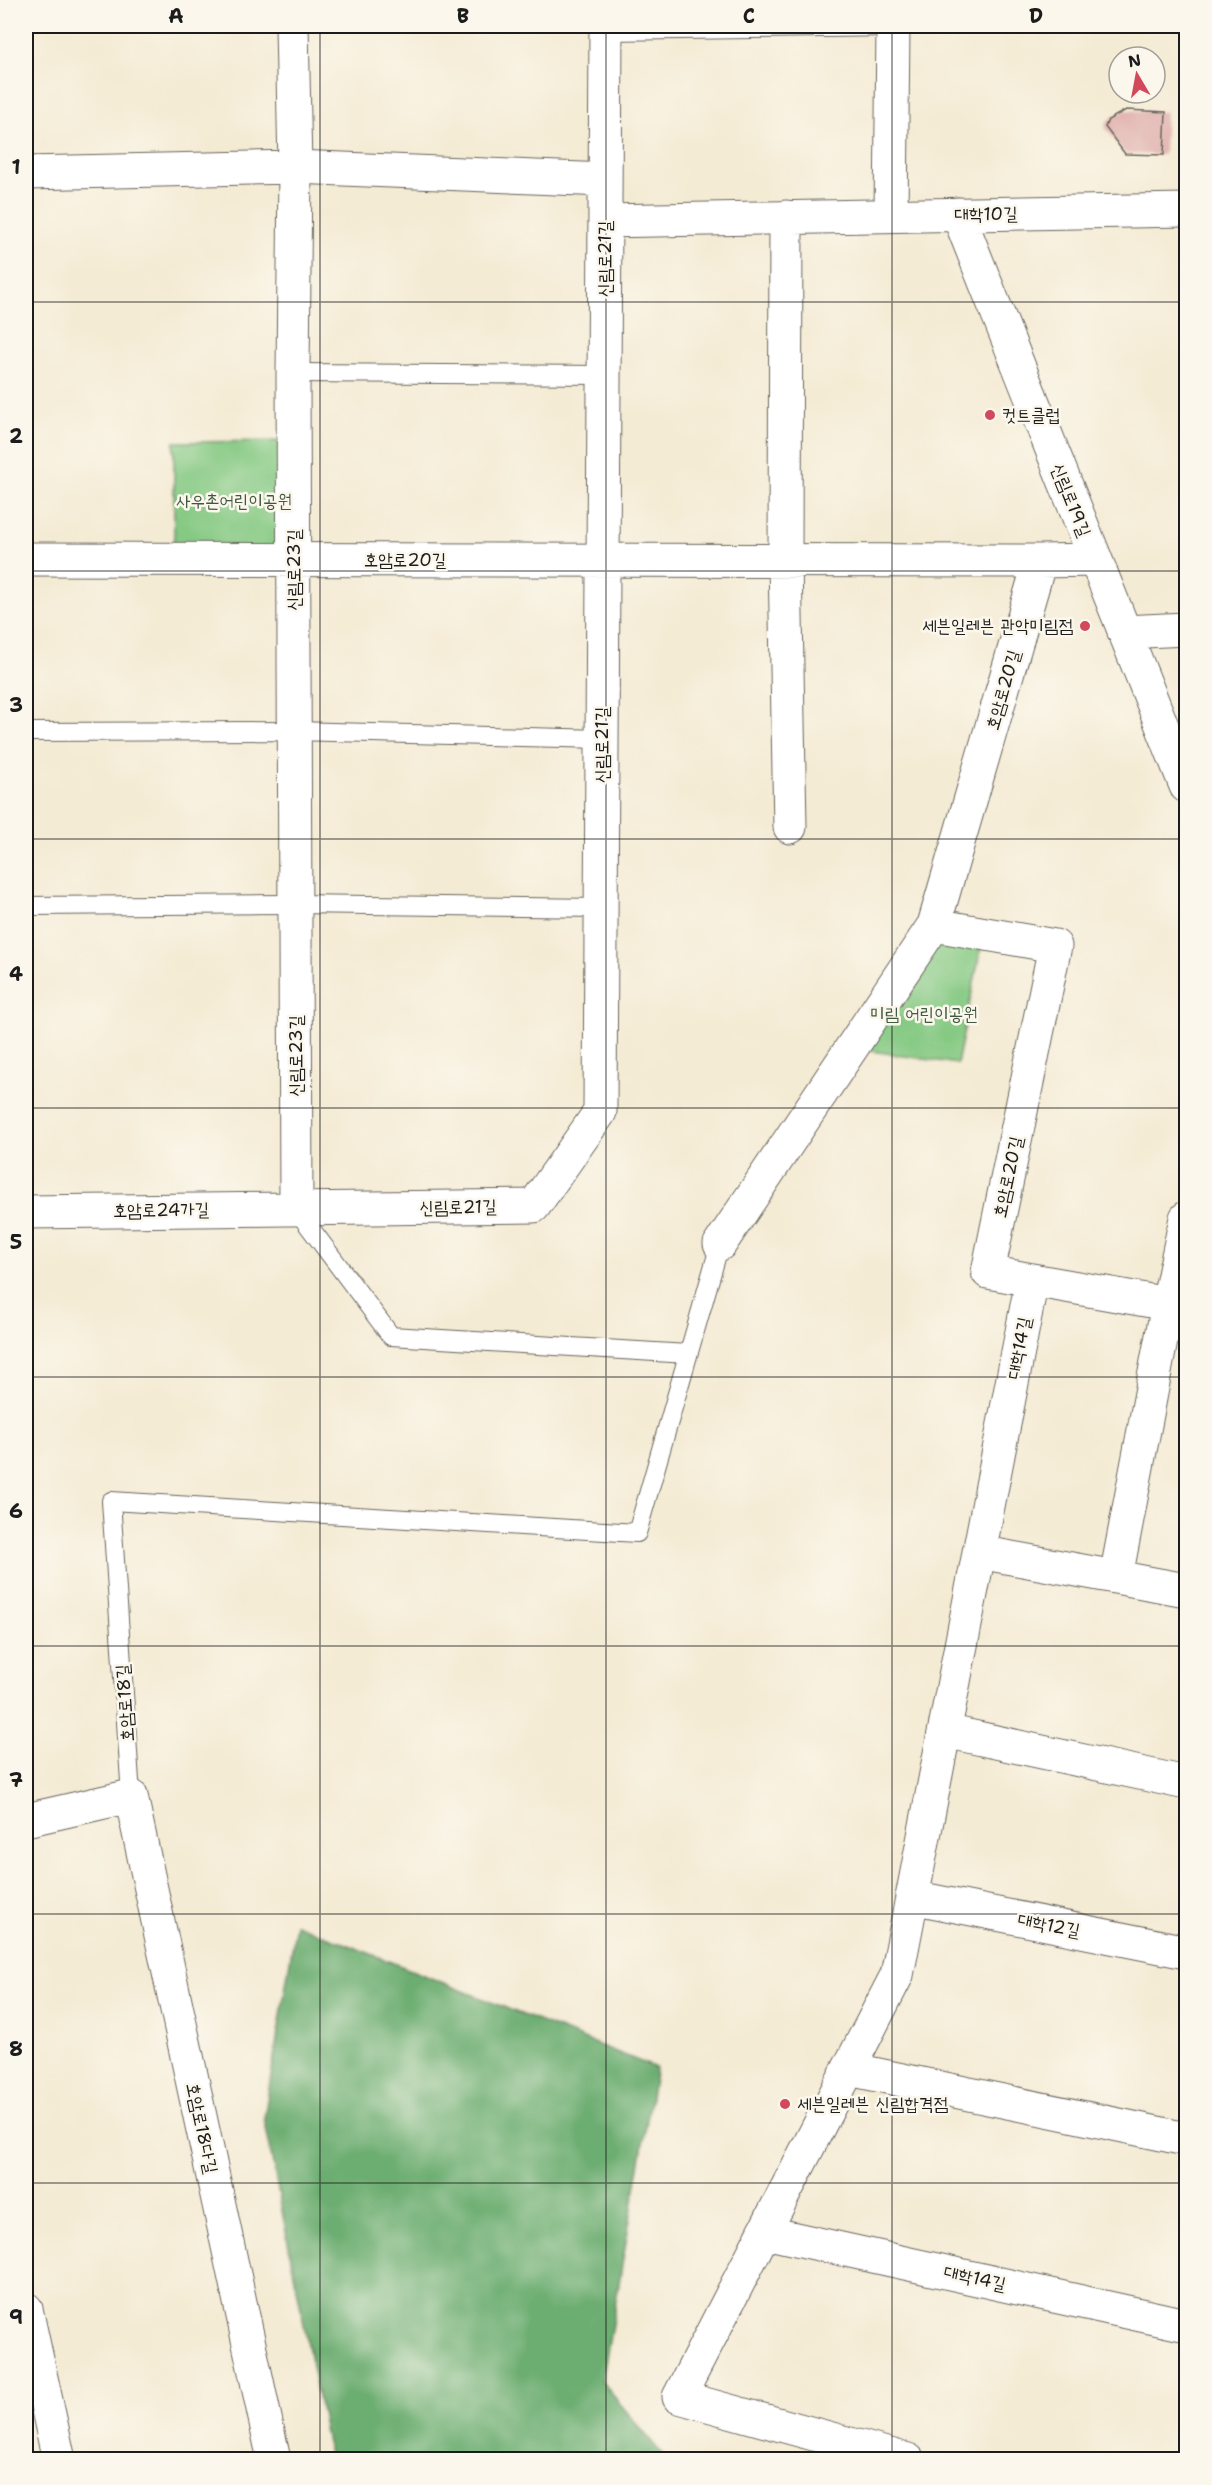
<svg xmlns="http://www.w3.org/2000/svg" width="1212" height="2485" font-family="'Shantell Sans','Poor Story',sans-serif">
  <rect width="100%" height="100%" fill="#fbf7ec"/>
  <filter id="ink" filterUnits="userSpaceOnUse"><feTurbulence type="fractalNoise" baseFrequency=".0167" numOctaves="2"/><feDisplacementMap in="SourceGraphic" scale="12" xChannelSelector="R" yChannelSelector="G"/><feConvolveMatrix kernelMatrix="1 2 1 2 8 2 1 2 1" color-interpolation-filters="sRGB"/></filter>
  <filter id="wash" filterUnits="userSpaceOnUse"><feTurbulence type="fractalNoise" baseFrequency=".008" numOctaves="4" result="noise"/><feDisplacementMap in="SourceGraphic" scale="24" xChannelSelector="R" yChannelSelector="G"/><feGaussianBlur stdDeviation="1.35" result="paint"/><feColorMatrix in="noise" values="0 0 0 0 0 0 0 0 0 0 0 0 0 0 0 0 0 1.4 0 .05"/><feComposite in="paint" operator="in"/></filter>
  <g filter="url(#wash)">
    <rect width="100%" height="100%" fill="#f4ebd4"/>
    <path fill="#85c983" stroke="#507250" stroke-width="1.5" d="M294 441V559H174V442Z
      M934 925 984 934 957 1064 852 1048Z"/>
    <path fill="#6cad71" stroke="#446446" stroke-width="1.5" d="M296 1924 656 2068 602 2382 666 2459H330L264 2118Z"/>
    <g id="blocks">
      <path fill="#deaaa8" d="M1126 110 1166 112 1164 155 1125 154 1105 127 1108 120Z"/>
    </g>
  </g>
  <g filter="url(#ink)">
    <use href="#blocks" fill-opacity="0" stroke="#68645c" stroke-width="1.5"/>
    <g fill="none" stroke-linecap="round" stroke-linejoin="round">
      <defs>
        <path id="lane" d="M606 31 893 27
          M293 373 604 375
          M26 732 294 731 602 739
          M26 906 295 904 601 908
          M296 1209 391 1336 688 1354
          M131 1796 111 1501 637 1533 720 1244"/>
        <path id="street" d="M292 26 295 167 293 373 296 1209
          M26 173 295 167 605 180
          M958 214 1186 786
          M891 215 893 26
          M786 217 785 561 790 827
          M605 221 1186 210
          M26 559 1040 561 934 925 720 1244
          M1040 561 1095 560
          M1124 632 1186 629
          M934 925 1055 946 988 1272 1032 1280
          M26 1212 534 1206 600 1112 606 26
          M979 1552 1186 1590
          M1116 1577 1168 1304
          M945 1731 1186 1783
          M26 1820 131 1796 274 2460
          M912 1897 1186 1952
          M849 2069 1186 2139
          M764 2232 1186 2325
          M26 2309 59 2460
          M908 2460 679 2397 897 1975 1032 1280 1168 1304 1186 1218"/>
      </defs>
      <use href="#lane" stroke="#68645c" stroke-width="20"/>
      <use href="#street" stroke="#68645c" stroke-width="35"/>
      <use href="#lane" stroke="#fff" stroke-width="18"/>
      <use href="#street" stroke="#fff" stroke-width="33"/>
    </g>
  </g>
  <path fill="none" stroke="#1c1c1c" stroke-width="1.5" stroke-opacity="0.55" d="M320 26V2460M606 26V2460M892 26V2460M26 302H1186M26 571H1186M26 839H1186M26 1108H1186M26 1377H1186M26 1646H1186M26 1914H1186M26 2183H1186"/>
  <g fill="#d1495b" stroke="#fbf7ec" stroke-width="2">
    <circle cx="990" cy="415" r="6"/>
    <circle cx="1085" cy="626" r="6"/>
    <circle cx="785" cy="2104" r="6"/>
  </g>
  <g text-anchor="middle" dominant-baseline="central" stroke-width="5" stroke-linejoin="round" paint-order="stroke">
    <g font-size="18" fill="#1c1c1c" stroke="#fbf7ec">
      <text transform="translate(986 214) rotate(-1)">대학10길</text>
      <text transform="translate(605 259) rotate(-90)">신림로21길</text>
      <text transform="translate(1071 500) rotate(68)">신림로19길</text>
      <text x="405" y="560">호암로20길</text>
      <text transform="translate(294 570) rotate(-90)">신림로23길</text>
      <text transform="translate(1003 690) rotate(-74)">호암로20길</text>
      <text transform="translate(602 745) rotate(-90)">신림로21길</text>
      <text transform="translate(296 1056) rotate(-90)">신림로23길</text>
      <text transform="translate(1008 1177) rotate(-78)">호암로20길</text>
      <text transform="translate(458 1207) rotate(-1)">신림로21길</text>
      <text transform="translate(161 1210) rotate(-1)">호암로24가길</text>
      <text transform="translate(1019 1348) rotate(-79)">대학14길</text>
      <text transform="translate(125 1703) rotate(-94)">호암로18길</text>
      <text transform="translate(1049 1925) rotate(11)">대학12길</text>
      <text transform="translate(202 2128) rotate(78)">호암로18다길</text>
      <text transform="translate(975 2278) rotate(12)">대학14길</text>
    </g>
    <g font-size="18" fill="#1c1c1c" stroke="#fbf7ec" text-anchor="start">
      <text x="1002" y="415">컷트클럽</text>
      <text x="1073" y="626" text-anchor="end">세븐일레븐 관악미림점</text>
      <text x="797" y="2104">세븐일레븐 신림합격점</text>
    </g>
    <g font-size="18" fill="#415940" stroke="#fbf7ec">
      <text x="234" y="501">사우촌어린이공원</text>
      <text x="924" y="1014">미림 어린이공원</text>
    </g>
  </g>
  <rect width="1212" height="2485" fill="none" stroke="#fbf7ec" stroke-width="66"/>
  <g transform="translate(1137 75) rotate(350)"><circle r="28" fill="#fbf7ec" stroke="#a29f99" stroke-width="1.5"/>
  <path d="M0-4.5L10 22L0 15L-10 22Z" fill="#d1495b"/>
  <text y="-9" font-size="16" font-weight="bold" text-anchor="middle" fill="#1c1c1c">N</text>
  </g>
  <rect x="33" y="33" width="1146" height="2419" fill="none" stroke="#1c1c1c" stroke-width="2"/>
  <g font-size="20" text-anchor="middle" font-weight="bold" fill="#1c1c1c">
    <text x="176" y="23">A</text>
    <text x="463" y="23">B</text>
    <text x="749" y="23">C</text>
    <text x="1036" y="23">D</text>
    <text x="16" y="174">1</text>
    <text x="16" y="443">2</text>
    <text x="16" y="712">3</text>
    <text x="16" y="981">4</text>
    <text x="16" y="1249">5</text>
    <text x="16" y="1518">6</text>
    <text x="16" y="1787">7</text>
    <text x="16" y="2056">8</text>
    <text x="16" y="2324">9</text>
  </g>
</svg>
